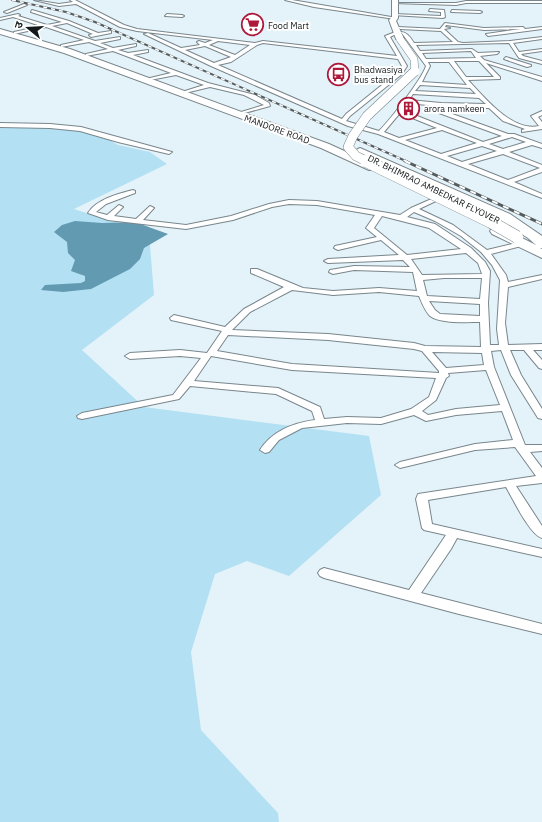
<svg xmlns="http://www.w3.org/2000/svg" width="542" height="822" font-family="'IBM Plex Sans','Noto Sans Devanagari',sans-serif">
  <rect width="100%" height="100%" fill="#e4f3f9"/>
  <path fill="#b3e0f3" d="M0 127 74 128 102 136 118 145 150 152 167 164 74 209 149 233 154 295 82 350 144 407 369 436 381 495 289 576 247 561 215 574 191 652 201 730 278 813 279 822H0Z"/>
  <path fill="#629ab1" d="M75 221 102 223 135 222 168 234 144 248 140 259 130 269 91 289 63 292 41 290 45 285 81 283 85 281V276L71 271 75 260 68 253 67 242 54 232 62 225Z"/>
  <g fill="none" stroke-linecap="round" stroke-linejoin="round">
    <defs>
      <path id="street" d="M34 0 59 4 73 2 70 0H75L124 25 137 29 255 43 263 41 397 56 385 36 398 31V33L390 37 407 66 402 74 350 116 346 121 379 131C390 120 422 79 426 66L401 32C407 32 411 38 414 43L453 42 441 31 400 29 398 27 440 29 445 23 484 28 523 27 525 29 542 27V29L488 36 486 34 521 29 484 30 446 25 445 27 450 28 444 29 458 42 463 43 510 41 542 37V39L513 43 519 52 542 49V51L521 54 523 56 542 61V64L519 58 509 43 416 45 420 51 472 49 478 53 499 52 497 54 480 56 484 60 542 77V81L486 63 500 77V79L468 80C485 98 512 132 539 126L531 116 542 111V115L538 117 542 122V129L522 132V130L525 129 503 121 489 108 444 107V111L508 134H514L542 144V148L532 145 509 152 542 165V172L514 182 542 194V198L378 134 348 126 211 66 144 34 148 33 181 48 200 45 197 42 199 41 205 43 213 40 137 31 120 27 76 4 59 6ZM218 41 250 45 235 55 209 45ZM263 43 398 59 402 66 398 72 346 114 342 119 218 65 231 62 257 45ZM205 46 231 57 214 63 185 50ZM471 51 476 58 426 59 422 53ZM454 61H479L494 77H466ZM428 62H449L467 85 422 82 430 66ZM420 85 470 88 476 94 415 91ZM413 94 479 98 486 104 441 103 409 100ZM407 103 438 106 439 113 502 136 483 142 402 110ZM400 113 437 128 399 138 384 132ZM442 130 477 143 441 154 405 140ZM512 137 526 142 503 149 489 144ZM482 146 497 151 462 162 447 156ZM503 154 540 168 508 180 468 164Z
        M285 0H292L397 18 395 19 314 7Z
        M466 1H542V3H466L456 5 393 3H456Z
        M24 4 27 5 7 13 4 12Z
        M430 9 444 10 445 17 443 18 392 15 394 14 441 16V12L429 11Z
        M32 10 69 21 98 33 111 31V33L91 37 89 35 93 34 67 23 52 26 95 41 120 37V39L100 43 113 48 136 44V46L118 50 128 53 148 50V52L133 55 208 83 255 95 269 103 270 106 241 114V112L264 105 244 95 210 87 185 93V91L204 85 176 75 150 80V78L171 73 113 51 86 56V54L108 49 89 42 61 47V45L84 40 46 27 14 34V32L41 26 13 17 0 20V18L18 14 20 15 18 16 47 25 62 22 31 12Z
        M452 10 480 11 482 12 480 13 451 12Z
        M167 14 182 15 184 16 182 17 165 16Z
        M506 57 531 65V66L527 67 504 59Z
        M0 123 50 124 81 127 172 152 169 154 118 142 80 131 50 128 0 127Z
        M133 190 135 191V193L106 204 96 212 107 215 119 205 123 207 114 216 136 219 150 206 154 208 143 220 186 225 231 216 269 204 289 200 317 201 400 215 411 208 436 197 439 199 438 200 419 209 453 225 487 250 525 241V245L491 254 506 275 508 282 542 275V279L508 287 505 323 508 345 542 344V350H533L542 360V369L539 368 524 350H510L521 375 542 409V419L538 418 511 375 501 350 491 351 494 367 525 445H542V451L530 452 542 468V483L516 486 542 526V538C530 535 513 499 506 487L428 500 432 524 542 549V557L457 538 451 549 421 593 542 624V634L459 614 324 578 320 576 318 573 320 570 324 568 409 590 446 535 424 530 422 528 416 499 418 494 536 476 515 447 475 450 400 468 395 465 400 462 475 444 513 440 502 411 456 415 426 421 414 415 381 424 347 423 302 428 279 440 269 452 265 453 260 450C272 431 293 423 315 420L312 411 276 394 190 386 179 399 82 419 78 418 77 416 82 413 173 395 201 358 180 356 130 359 125 356 130 353 180 350 207 353 222 331 171 320 170 318 174 315 225 327 244 309 284 287 251 273V269H257L303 288 333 291 379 288 417 291 413 272 354 270 333 274 329 272 330 270 354 266 410 267 403 260 328 263 324 261 328 259 399 255 381 240 338 250 334 248 335 246 377 237 366 228 375 215 317 205 289 204 272 207 233 220 186 229 108 220 88 213C97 199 118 194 133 190ZM414 212 435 221 461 236 481 252 492 265 500 280 497 329 499 345H490L488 303 490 271 485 262 471 248 435 224 407 217ZM382 216 429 228 461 249 407 255 374 228ZM466 253 478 263 482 274 422 275 411 259ZM444 278H482L480 299 427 296 423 280ZM292 290 333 295 379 292 419 296C422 303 425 311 430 316 440 324 468 322 480 322L481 347 425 346 414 343 328 334 232 330 250 312ZM429 301 480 304V316L440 314 435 310ZM228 335 328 340 414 349 422 351 439 371V373L292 364 217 351ZM432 352 482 353 484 365 446 368ZM211 356 292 370 436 378 429 397 411 409 381 418 347 417 324 419 320 407 278 388 194 381ZM486 370 500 405 456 409 428 415 422 411 436 400 446 378 449 376 448 373Z"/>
      <path id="primary" d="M392 0H398V18L396 21 404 39 400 41 396 39 389 20 392 17Z"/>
      <path id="highway" d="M0 29 70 49 329 144 377 166 379 168 377 170H369L321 148 64 53 0 34Z
        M360 148 510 214 542 236V248H540L542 249V258L492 234 490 231 492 228H502L536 245 528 238 500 220 356 153 354 151Z"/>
    </defs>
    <use href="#street" stroke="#79868c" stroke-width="2"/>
    <use href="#primary" stroke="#79868c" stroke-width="2"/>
    <use href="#highway" stroke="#79868c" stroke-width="2"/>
    <use href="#street" fill="#fff" fill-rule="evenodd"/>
    <use href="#primary" fill="#fff" fill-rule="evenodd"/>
    <use href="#highway" fill="#fff" fill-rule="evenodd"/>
    <defs>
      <path id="rail-far1" d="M12 0 66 12 95 22 408 162"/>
      <path id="rail" d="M405 161 542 224"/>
    </defs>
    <use href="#rail-far1" stroke="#545c5f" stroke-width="2"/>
    <use href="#rail" stroke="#545c5f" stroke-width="3"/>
    <use href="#rail-far1" stroke="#fff" stroke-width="1.5" stroke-dasharray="4" stroke-linecap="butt"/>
    <use href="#rail" stroke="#fff" stroke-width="2" stroke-dasharray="6" stroke-linecap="butt"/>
    <defs>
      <path id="primary-bridge-far2" d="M400 39 414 59 415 72"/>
      <path id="primary-bridge-far1" d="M368 162 356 156 348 147 353 136 367 116 415 71"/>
      <path id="primary-bridge" d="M366 161 491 222 517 237"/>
    </defs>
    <use href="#primary-bridge-far2" stroke="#79868c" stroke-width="8" stroke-linecap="butt"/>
    <use href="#primary-bridge-far1" stroke="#79868c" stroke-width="10" stroke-linecap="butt"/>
    <use href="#primary-bridge" stroke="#79868c" stroke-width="13" stroke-linecap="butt"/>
    <use href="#primary-bridge-far2" stroke="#fff" stroke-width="7"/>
    <use href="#primary-bridge-far1" stroke="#fff" stroke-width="9"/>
    <use href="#primary-bridge" stroke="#fff" stroke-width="12"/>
  </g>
  <defs>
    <symbol id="supermarket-ring" viewBox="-11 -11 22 22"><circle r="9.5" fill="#fff" stroke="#ae193b" stroke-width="1.5"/><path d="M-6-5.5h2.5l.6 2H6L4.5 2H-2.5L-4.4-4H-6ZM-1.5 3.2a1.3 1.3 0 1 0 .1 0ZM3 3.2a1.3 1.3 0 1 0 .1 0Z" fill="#ae193b"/></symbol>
    <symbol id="bus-ring" viewBox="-11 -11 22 22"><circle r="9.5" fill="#fff" stroke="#ae193b" stroke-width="1.5"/><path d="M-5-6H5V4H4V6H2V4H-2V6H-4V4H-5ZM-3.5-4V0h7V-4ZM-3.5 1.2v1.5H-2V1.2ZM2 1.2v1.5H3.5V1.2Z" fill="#ae193b"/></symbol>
    <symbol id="building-ring" viewBox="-11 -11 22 22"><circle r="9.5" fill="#fff" stroke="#ae193b" stroke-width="1.5"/><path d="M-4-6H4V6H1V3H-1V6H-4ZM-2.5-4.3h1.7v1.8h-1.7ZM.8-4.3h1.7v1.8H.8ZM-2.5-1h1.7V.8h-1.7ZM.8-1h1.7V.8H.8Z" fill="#ae193b"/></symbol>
  </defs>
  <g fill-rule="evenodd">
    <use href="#supermarket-ring" x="240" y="12" width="25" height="25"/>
    <use href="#bus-ring" x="326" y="62" width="25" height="25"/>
    <use href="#building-ring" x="396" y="96" width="25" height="25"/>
  </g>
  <g text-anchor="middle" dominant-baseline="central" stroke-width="4" stroke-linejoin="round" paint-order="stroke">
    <g font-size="9" fill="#13181a" stroke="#fff" text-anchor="start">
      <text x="268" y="25">Food Mart</text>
      <text x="354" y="69">Bhadwasiya<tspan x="354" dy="10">bus stand</tspan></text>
      <text x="424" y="108">arora namkeen</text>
    </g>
    <g font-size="9" fill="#13181a" stroke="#fff">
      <text transform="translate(277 129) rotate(20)">MANDORE ROAD</text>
      <text transform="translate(434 189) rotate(26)">DR. BHIMRAO AMBEDKAR FLYOVER</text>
    </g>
  </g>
  <g transform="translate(28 28) rotate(288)" stroke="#ffffff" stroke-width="3" paint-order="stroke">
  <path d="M0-3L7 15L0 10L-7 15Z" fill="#13181a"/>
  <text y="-6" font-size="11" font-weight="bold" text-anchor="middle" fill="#13181a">उ</text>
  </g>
</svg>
